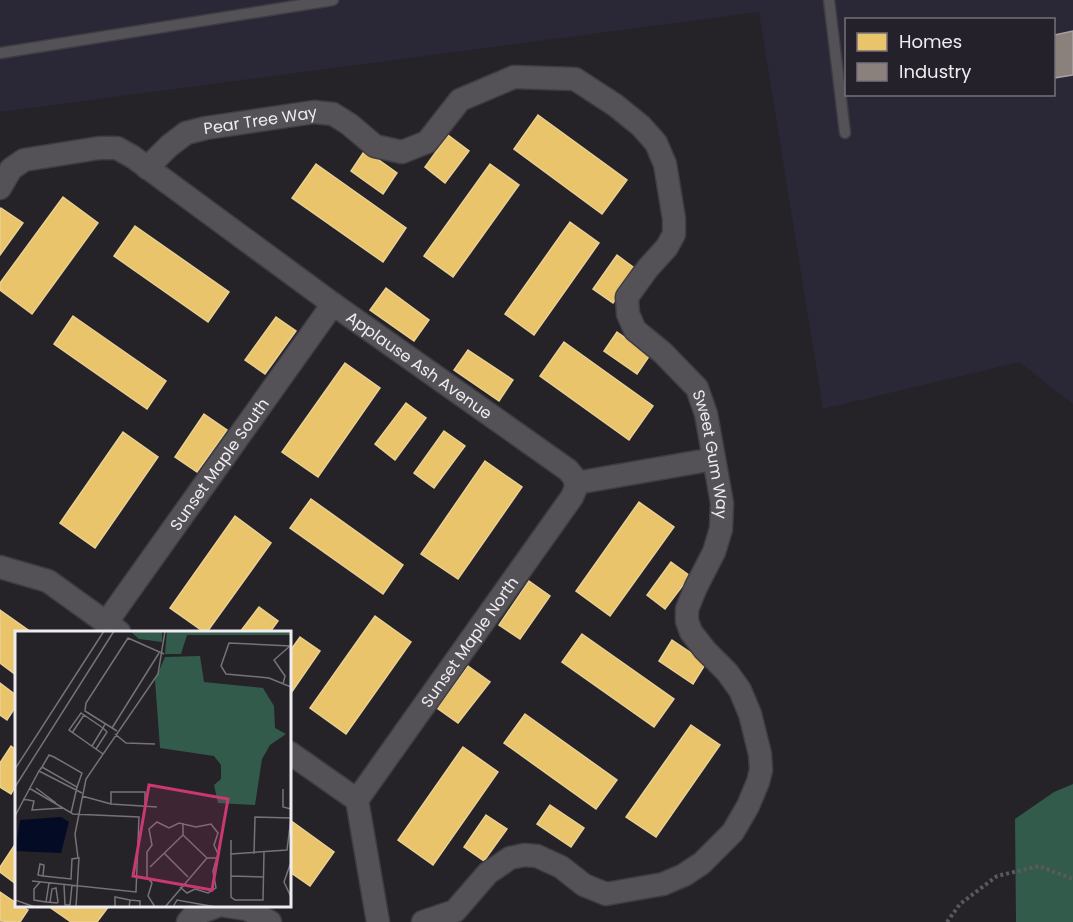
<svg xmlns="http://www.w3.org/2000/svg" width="1073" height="922" font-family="Poppins,sans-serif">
  <rect width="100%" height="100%" fill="#252328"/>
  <path fill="#2a2736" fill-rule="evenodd" d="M0 0H1073V404L1019 362 823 409 759 12 0 112ZM846 20H1054V94H846Z"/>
  <path fill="#325b4b" d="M1073 784V922H1016L1015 819 1054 792Z"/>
  <path fill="#e9c46a" stroke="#ead092" stroke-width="1.5" d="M538 115 627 180 602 214 514 149Z
    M448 135 469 151 445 183 425 167Z
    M365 150 397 173 383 194 351 171Z
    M316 164 406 228 383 262 292 198Z
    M490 164 519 185 453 277 424 256Z
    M63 197 98 223 32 314 0 290V283Z
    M1 208 23 223 0 255V210Z
    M570 222 599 243 534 335 505 314Z
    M135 226 229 292 208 322 114 256Z
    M617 255 637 270 613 303 593 289Z
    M386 288 429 320 414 341 370 310Z
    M73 316 166 381 147 409 54 344Z
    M276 317 296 331 265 374 245 360Z
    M617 332 650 355 637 374 604 351Z
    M564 342 653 406 629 440 540 376Z
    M468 350 513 380 499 401 454 370Z
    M345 363 380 388 318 477 282 452Z
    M406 403 426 418 395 460 375 444Z
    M204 414 227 430 197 472 175 457Z
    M444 431 465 446 434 488 414 473Z
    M123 432 158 457 95 548 60 523Z
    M485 461 522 487 458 579 421 554Z
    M311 499 403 565 383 594 290 528Z
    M639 502 674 527 610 616 576 591Z
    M235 516 271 543 207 632H204L170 608Z
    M671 562 690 576 665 609 647 595Z
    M529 581 550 596 520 639 499 625Z
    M259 607 278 621 270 632H240Z
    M0 610 31 632H16V675L0 663Z
    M375 616 411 642 346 734 310 708Z
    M582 634 674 699 654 727 562 662Z
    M300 637 320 651 291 693 290 692V651Z
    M672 640 706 663 693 684 659 661Z
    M468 666 490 682 458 723 437 708Z
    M0 683 16 695V706L7 720 0 715Z
    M525 714 617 780 596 809 504 743Z
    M691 725 720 745 656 837 626 817Z
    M11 746 16 750V785L11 794 0 787V763Z
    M463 747 498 772 433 865 398 840Z
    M550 805 584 828 571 847 537 824Z
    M486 815 507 829 484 861 464 847Z
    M290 820 334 852 310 886 290 872Z
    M16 843V884L0 872V867Z
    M0 892 16 903V906H21L28 910 20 922 0 921Z
    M48 906H109L97 922H71Z"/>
  <path fill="#8a817c" stroke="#a8a19f" stroke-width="1.5" d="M1073 31V75L1054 78V35Z"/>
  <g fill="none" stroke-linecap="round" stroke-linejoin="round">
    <defs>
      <path id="lane" d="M829 0 845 133
        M0 53 333 0"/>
      <g id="street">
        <path id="s1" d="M147 168 169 146 186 133 206 128 314 112 333 114 349 124 375 146 402 152 427 142 460 100 514 77 575 79 615 105 641 126 656 143 665 164 674 219V234L667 247 648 268 627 297 628 314 635 330 663 353 697 388 706 414 722 503 721 529 714 552 696 587 687 609V621L691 632 705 650 727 672 740 690 750 714 760 754 761 770 758 782 748 806 733 832 702 863 684 875 663 884 606 894 584 885 561 867 537 856 524 855 510 858 488 873 455 911 423 922"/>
        <path id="s2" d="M0 188 11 169 24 160 99 148H117L133 157 333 304 568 470 573 476 576 483"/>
        <path d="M576 483 714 459"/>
        <path d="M0 567 48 581 119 632"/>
        <path id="s3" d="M106 623 333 304"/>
        <path d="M290 753 357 800 378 922"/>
        <path id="s4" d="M357 800 572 497 575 490 576 483"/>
        <path d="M226 906 247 909 270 922"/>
        <path d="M188 922 194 915 217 906"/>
      </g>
    </defs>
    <use href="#lane" stroke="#3f3d42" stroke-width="13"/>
    <use href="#street" stroke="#3f3d42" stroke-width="25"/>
    <path stroke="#5b595e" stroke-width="4" stroke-dasharray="3 3" stroke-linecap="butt" d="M947 922 960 904 997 876 1039 866 1073 879"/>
    <use href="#lane" stroke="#545256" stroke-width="10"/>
    <use href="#street" stroke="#545256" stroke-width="22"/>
  </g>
  <g text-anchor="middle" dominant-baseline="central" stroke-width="6" stroke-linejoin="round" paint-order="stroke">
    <g font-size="16" fill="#eeebf1" stroke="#25212a">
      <text stroke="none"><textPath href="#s1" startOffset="128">Pear Tree Way</textPath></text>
      <text stroke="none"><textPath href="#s2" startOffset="504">Applause Ash Avenue</textPath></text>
      <text stroke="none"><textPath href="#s1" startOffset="946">Sweet Gum Way</textPath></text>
      <text stroke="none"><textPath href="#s3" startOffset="195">Sunset Maple South</textPath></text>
      <text stroke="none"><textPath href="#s4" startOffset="194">Sunset Maple North</textPath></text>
    </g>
  </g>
  <g transform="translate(15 631)">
    <rect width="276" height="276" fill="#252328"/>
    <path d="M115 0H147V11L124 8ZM152 0H276V4H172L166 23H150ZM185 25 189 51 248 57 259 75 260 97 271 103 255 114 247 128 240 174 203 172 199 154 206 148V134L199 125 145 117 140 49 150 26Z" fill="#325b4b"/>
    <path d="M46 186 54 191 46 222 0 220 5 189Z" fill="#030b25"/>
    <path fill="none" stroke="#757378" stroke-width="1.5" d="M276 15 214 12 206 35 211 43 254 47 276 56M268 53 270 45 259 29 275 15M97 97 144 22M102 100 70 80 71 72 113 7 149 23M57 102 69 84M100 103 111 112 140 113M77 115 88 97M81 118 92 101 88 97M88 123 54 99 66 82 88 97 90 93M27 136 34 124 39 126 67 142 62 156M0 138 89 0M24 140 27 136 62 156 56 182M0 156 99 0M14 157 48 177M21 157 41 172M268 158V176L276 178M67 165 96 173 142 176M8 168 19 170 17 179 48 177 58 183 124 186 121 261 17 250M96 173V161H130V175M0 185 24 140 67 162M168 204 192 227M216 209V266L220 269H248L249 221M149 222 173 246M216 223 272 219 276 187M239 223 240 186 276 187M63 227 60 203 71 148 143 43 150 0M276 231 269 251 276 266M135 236 168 204V192M28 245 29 234 25 233 23 244 28 245 56 248 57 228 63 227M216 245 249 246M25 251 19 258V269L31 271 42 272 43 271 41 257 37 258 35 271M49 254 50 274H55L57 254M0 269 20 276M31 271 34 252M61 276 64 226M100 276V266L115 269M114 276 115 269 125 270V276M140 276 133 265 137 252 132 246V221L137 214 134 198 142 191 154 197 164 192 181 196 196 193 203 202 199 214 203 223 198 240 201 257 193 262 180 258 172 262 165 256M150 276 192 227H203M158 276 162 269 201 276"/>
    <path fill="#c93872" fill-opacity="0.15" stroke="#c93872" stroke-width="3" d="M134 154 213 168 197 259 118 245Z"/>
    <rect width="276" height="276" fill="none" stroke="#eeebf1" stroke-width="3"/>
  </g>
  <rect x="845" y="18" width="210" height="78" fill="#25212a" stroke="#75727a" stroke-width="1.5"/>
  <rect x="857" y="33" width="30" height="18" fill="#e9c46a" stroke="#75727a" stroke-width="1.5"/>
  <text x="899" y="48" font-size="18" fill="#eeebf1">Homes</text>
  <rect x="857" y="63" width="30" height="18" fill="#8a817c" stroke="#75727a" stroke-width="1.5"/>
  <text x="899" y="78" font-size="18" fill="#eeebf1">Industry</text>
</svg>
